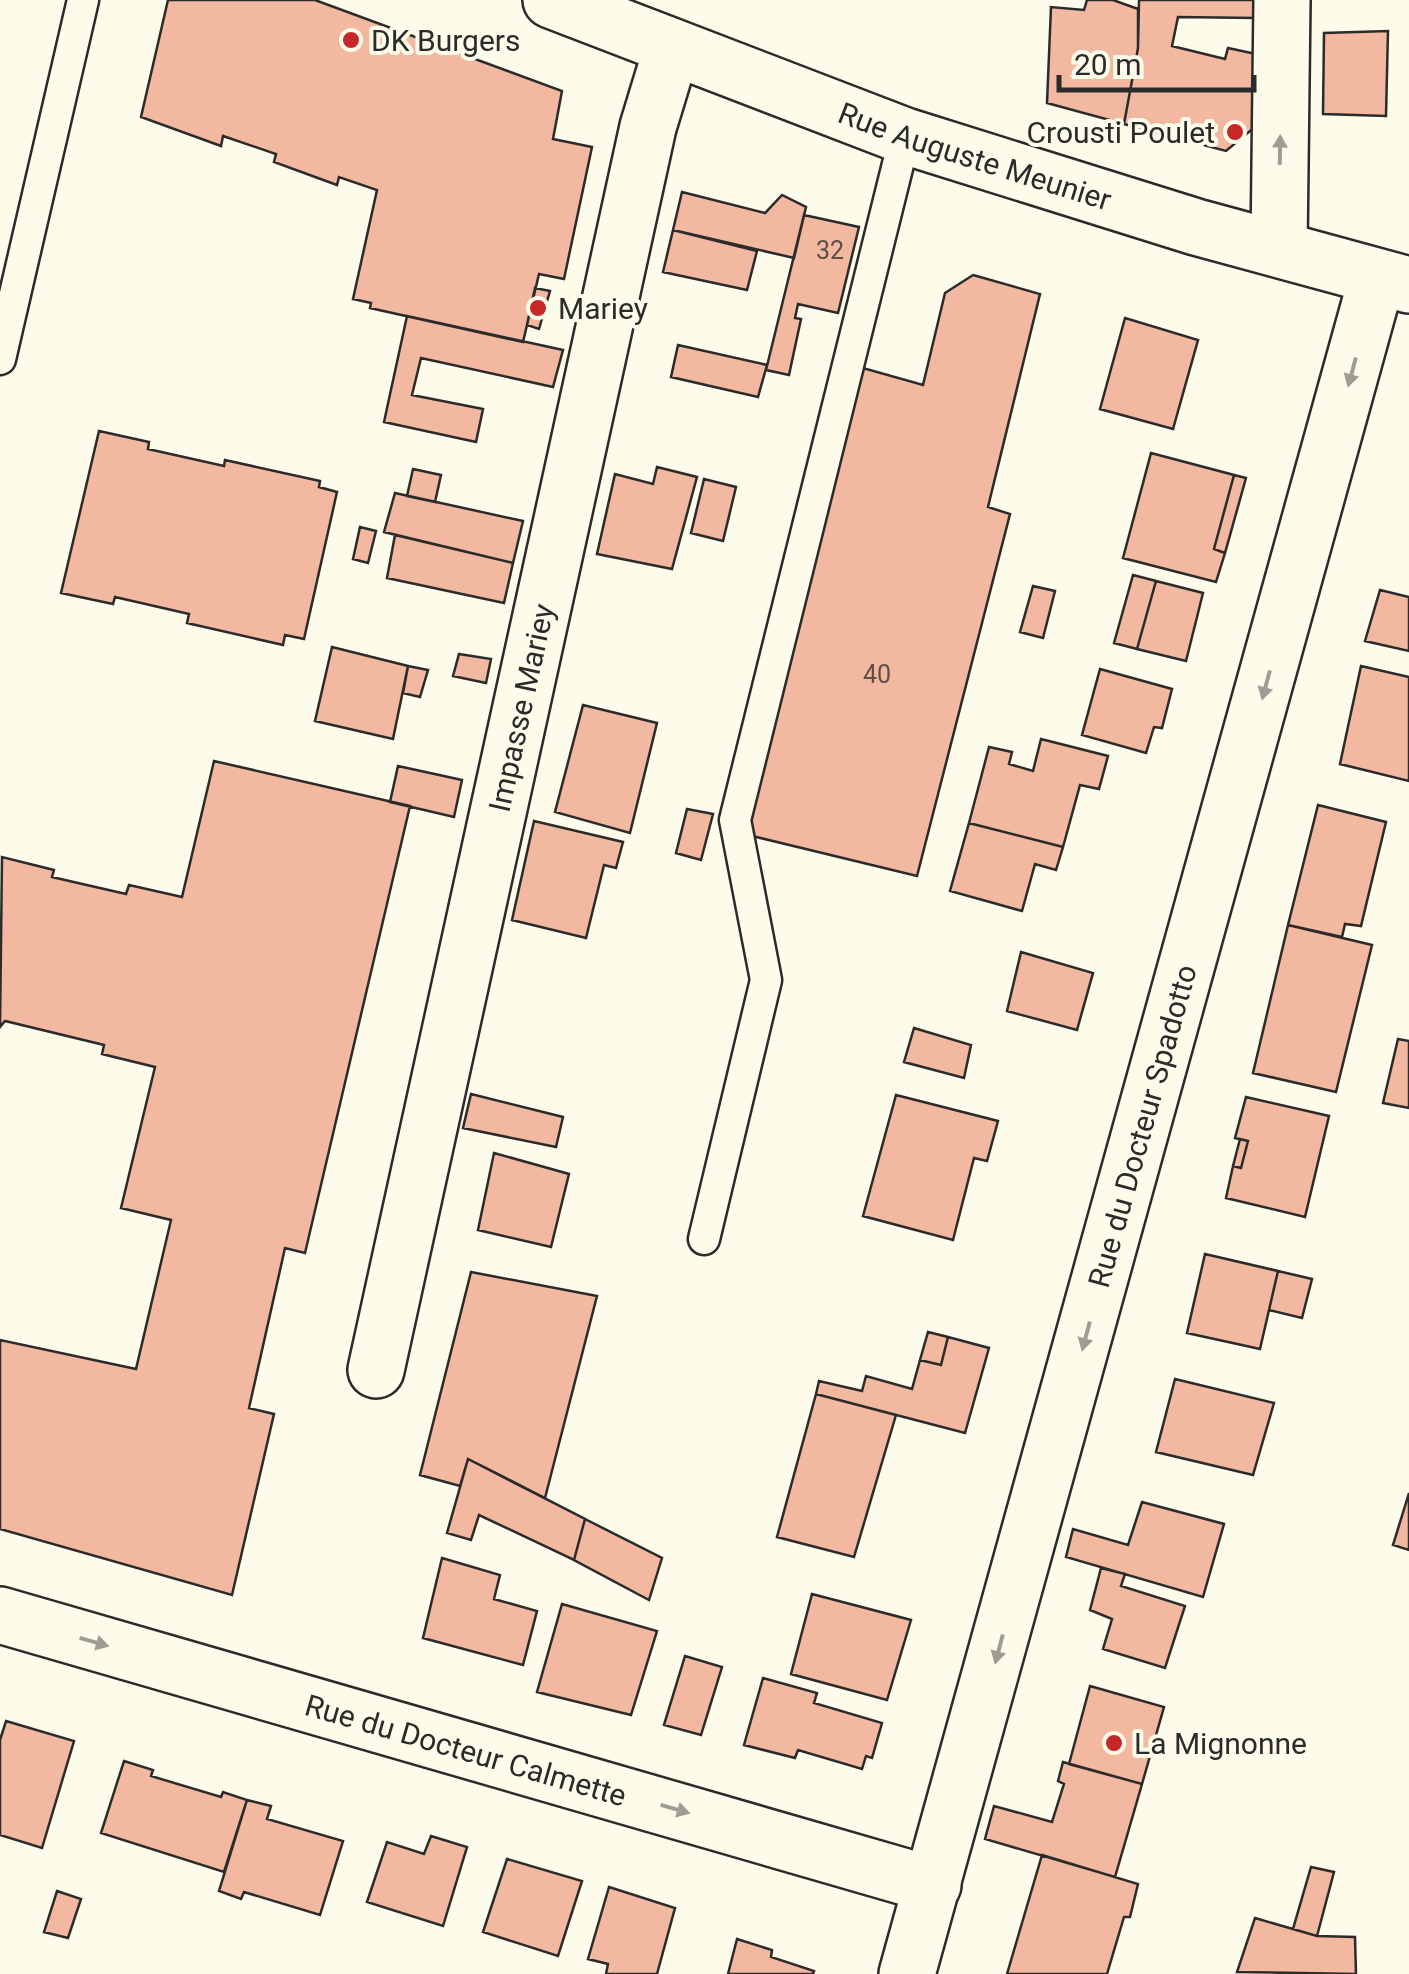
<svg xmlns="http://www.w3.org/2000/svg" width="1409" height="1974" font-family="Roboto,sans-serif">
  <rect width="100%" height="100%" fill="#fdfbea"/>
  <path fill="#f2b8a0" stroke="#2b2b2b" stroke-width="2.5" d="M168 0H315L562 91 553 139 592 147 564 279 539 274 523 342 370 308 371 303 353 299 377 190 339 177 337 185 274 162 276 154 223 136 221 146 141 117Z
    M1087 0H1113L1138 9V48L1124 124 1047 103 1051 7 1084 10Z
    M1139 0H1256V18L1178 17 1172 46 1225 59 1228 48 1256 54 1255 127 1226 151 1124 124 1138 48Z
    M1388 31 1386 116 1323 114 1324 33Z
    M682 192 765 213 782 195 806 207 794 258 673 230Z
    M804 215 859 227 838 313 798 304 795 318 801 319 789 375 766 370Z
    M673 230 757 251 747 290 663 272Z
    M973 275 1040 294 988 507 1010 514 917 876 744 834 863 368 923 385 945 293Z
    M535 288 550 291 539 329 527 325Z
    M407 316 563 350 553 387 421 358 412 395 483 409 476 442 384 422Z
    M1125 318 1198 340 1173 429 1100 409Z
    M678 345 767 365 758 397 671 377Z
    M99 431 149 442 148 449 224 466 225 460 320 481 319 487 337 492 304 639 285 635 283 645 187 623 189 614 115 597 113 604 61 593Z
    M1151 453 1234 475 1214 549 1225 553 1216 582 1123 558Z
    M657 467 697 477 672 569 597 554 615 474 653 484Z
    M413 469 441 475 435 502 407 496Z
    M1234 475 1246 478 1225 553 1214 549Z
    M704 479 736 487 723 541 691 533Z
    M395 493 523 521 513 563 384 532Z
    M360 527 376 531 368 563 353 559Z
    M395 535 513 563 504 603 387 578Z
    M1133 575 1156 581 1137 649 1114 643Z
    M1156 581 1203 593 1186 661 1137 649Z
    M1033 586 1055 591 1043 638 1020 632Z
    M1380 590 1409 597V651L1365 641Z
    M332 647 408 666 393 739 315 721Z
    M459 654 491 659 486 683 453 676Z
    M408 666 428 670 420 697 403 693Z
    M1361 666 1409 677V781L1340 764Z
    M1100 669 1172 689 1162 728 1154 727 1146 753 1082 735Z
    M583 705 657 723 630 833 555 812Z
    M1041 739 1108 756 1099 789 1080 785 1063 847 969 823 989 747 1012 752 1009 764 1033 771Z
    M214 761 410 806 305 1253 285 1248 249 1408 274 1414 232 1595 0 1529V1340L136 1369 171 1220 121 1208 155 1067 102 1054 104 1045 5 1021 0 1027 2 857 54 870 52 877 126 894 129 885 182 897Z
    M398 766 462 780 454 817 390 802Z
    M1318 805 1386 822 1361 926 1345 924 1342 937 1288 925Z
    M687 809 713 814 701 860 676 853Z
    M534 821 623 842 616 868 604 865 586 938 512 920Z
    M969 823 1063 847 1056 870 1035 864 1022 911 950 891Z
    M1288 925 1372 945 1336 1092 1253 1073Z
    M1021 952 1093 973 1077 1030 1007 1011Z
    M914 1028 971 1045 964 1078 904 1062Z
    M1398 1039 1409 1041V1108L1383 1103Z
    M471 1094 563 1117 556 1147 463 1128Z
    M896 1095 998 1121 987 1161 974 1158 953 1240 863 1216Z
    M1246 1097 1329 1116 1305 1217 1226 1198 1233 1166 1241 1168 1248 1141 1235 1138Z
    M1240 1139 1248 1141 1241 1168 1233 1166Z
    M494 1153 569 1174 551 1247 478 1230Z
    M1205 1254 1278 1271 1260 1349 1187 1333Z
    M1278 1271 1312 1279 1302 1318 1269 1310Z
    M471 1272 597 1296 545 1498 468 1459 460 1486 420 1475Z
    M928 1332 948 1337 941 1365 920 1360Z
    M948 1337 989 1348 965 1433 816 1394 819 1381 862 1391 866 1376 912 1389 920 1360 941 1365Z
    M1175 1379 1274 1403 1253 1475 1156 1452Z
    M816 1394 896 1415 854 1557 777 1537Z
    M468 1459 585 1519 574 1560 479 1515 471 1540 447 1533Z
    M1409 1493V1550L1393 1545Z
    M1142 1502 1224 1524 1203 1597 1066 1557 1073 1529 1128 1545Z
    M585 1519 662 1558 649 1600 574 1560Z
    M442 1558 500 1575 494 1599 537 1611 523 1665 423 1638Z
    M1101 1568 1125 1574 1121 1586 1185 1606 1165 1668 1103 1649 1112 1619 1090 1610Z
    M812 1594 911 1620 887 1700 791 1674Z
    M562 1604 657 1631 631 1715 537 1692Z
    M685 1656 722 1667 701 1735 664 1725Z
    M763 1678 817 1693 814 1703 882 1723 872 1758 866 1756 862 1769 798 1750 795 1758 744 1745Z
    M1090 1686 1164 1707 1142 1784 1069 1764Z
    M6 1721 74 1741 42 1848 0 1835V1740Z
    M124 1761 153 1770 151 1776 221 1797 223 1792 247 1800 224 1872 101 1833Z
    M1063 1762 1142 1784 1115 1877 985 1839 994 1806 1052 1822 1064 1784 1058 1781Z
    M247 1800 271 1806 267 1819 343 1841 320 1915 244 1892 241 1899 219 1891Z
    M431 1836 467 1847 443 1926 367 1902 387 1842 424 1854Z
    M1042 1855 1138 1884 1130 1917H1124L1107 1974H1007Z
    M507 1859 582 1881 558 1956 483 1932Z
    M1311 1867 1334 1872 1317 1936 1293 1929Z
    M609 1887 675 1908 657 1974H606L608 1964 588 1959Z
    M57 1891 81 1899 68 1938 44 1932Z
    M1255 1918 1317 1936 1355 1937 1356 1974 1237 1972Z
    M737 1939 772 1950 771 1957 814 1971 813 1974H728Z"/>
  <g fill="none" stroke-linecap="round" stroke-linejoin="round">
    <defs>
      <path id="lane" d="M0 359 83 0
        M704 1239 766 980 735 820 905 136"/>
      <g id="street">
        <path d="M1279 248 1282 0"/>
        <path id="s1" d="M376 1370 648 127 672 48"/>
        <path id="s2" d="M0 1615 933 1885"/>
        <path id="s3" d="M907 1974 1377 278"/>
      </g>
      <g id="primary">
        <path id="s4" d="M551 0 905 136 1196 227 1409 285"/>
      </g>
    </defs>
    <use href="#lane" stroke="#2b2b2b" stroke-width="35"/>
    <use href="#street" stroke="#2b2b2b" stroke-width="60"/>
    <use href="#primary" stroke="#2b2b2b" stroke-width="60"/>
    <use href="#lane" stroke="#fdfbea" stroke-width="30"/>
    <use href="#street" stroke="#fdfbea" stroke-width="55"/>
    <use href="#primary" stroke="#fdfbea" stroke-width="55"/>
  </g>
  <defs><path id="oneway-solid" d="M-6-.8H1V-3.2L6.5 0L1 3.2V.8H-6Z" transform="scale(2.5)"/></defs>
  <g fill="#9e9d94">
    <use href="#oneway-solid" transform="translate(1280 150) rotate(-89)"/>
    <use href="#oneway-solid" transform="translate(1352 372) rotate(105)"/>
    <use href="#oneway-solid" transform="translate(1266 685) rotate(105)"/>
    <use href="#oneway-solid" transform="translate(1086 1336) rotate(105)"/>
    <use href="#oneway-solid" transform="translate(94 1642) rotate(16)"/>
    <use href="#oneway-solid" transform="translate(999 1649) rotate(105)"/>
    <use href="#oneway-solid" transform="translate(675 1809) rotate(16)"/>
  </g>
  <g fill="#c62828" stroke="#fdfbea" stroke-width="4">
    <circle cx="351" cy="40" r="10"/>
    <circle cx="1235" cy="132" r="10"/>
    <circle cx="538" cy="308" r="10"/>
    <circle cx="1114" cy="1743" r="10"/>
  </g>
  <g text-anchor="middle" dominant-baseline="central" stroke-width="8" stroke-linejoin="round" paint-order="stroke">
    <g font-size="25" fill="#5d4e48">
      <text x="830" y="250">32</text>
      <text x="877" y="674">40</text>
    </g>
    <g font-size="30" fill="#2b2b2b" stroke="#fdfbea" text-anchor="start">
      <text x="371" y="40">DK Burgers</text>
      <text x="1215" y="132" text-anchor="end">Crousti Poulet</text>
      <text x="558" y="308">Mariey</text>
      <text x="1134" y="1743">La Mignonne</text>
    </g>
    <g font-size="30" fill="#2b2b2b" stroke="#fdfbea">
      <text stroke="none"><textPath href="#s4" startOffset="452">Rue Auguste Meunier</textPath></text>
      <text stroke="none"><textPath href="#s1" startOffset="678">Impasse Mariey</textPath></text>
      <text stroke="none"><textPath href="#s3" startOffset="880">Rue du Docteur Spadotto</textPath></text>
      <text stroke="none"><textPath href="#s2" startOffset="485">Rue du Docteur Calmette</textPath></text>
    </g>
  </g>
  <path d="M1059 75v15h195v-15" fill="none" stroke="#2b2b2b" stroke-width="5"/>
  <text x="1074" y="75" font-size="30" fill="#2b2b2b" stroke="#fdfbea" stroke-width="8" paint-order="stroke">20 m</text>
</svg>
